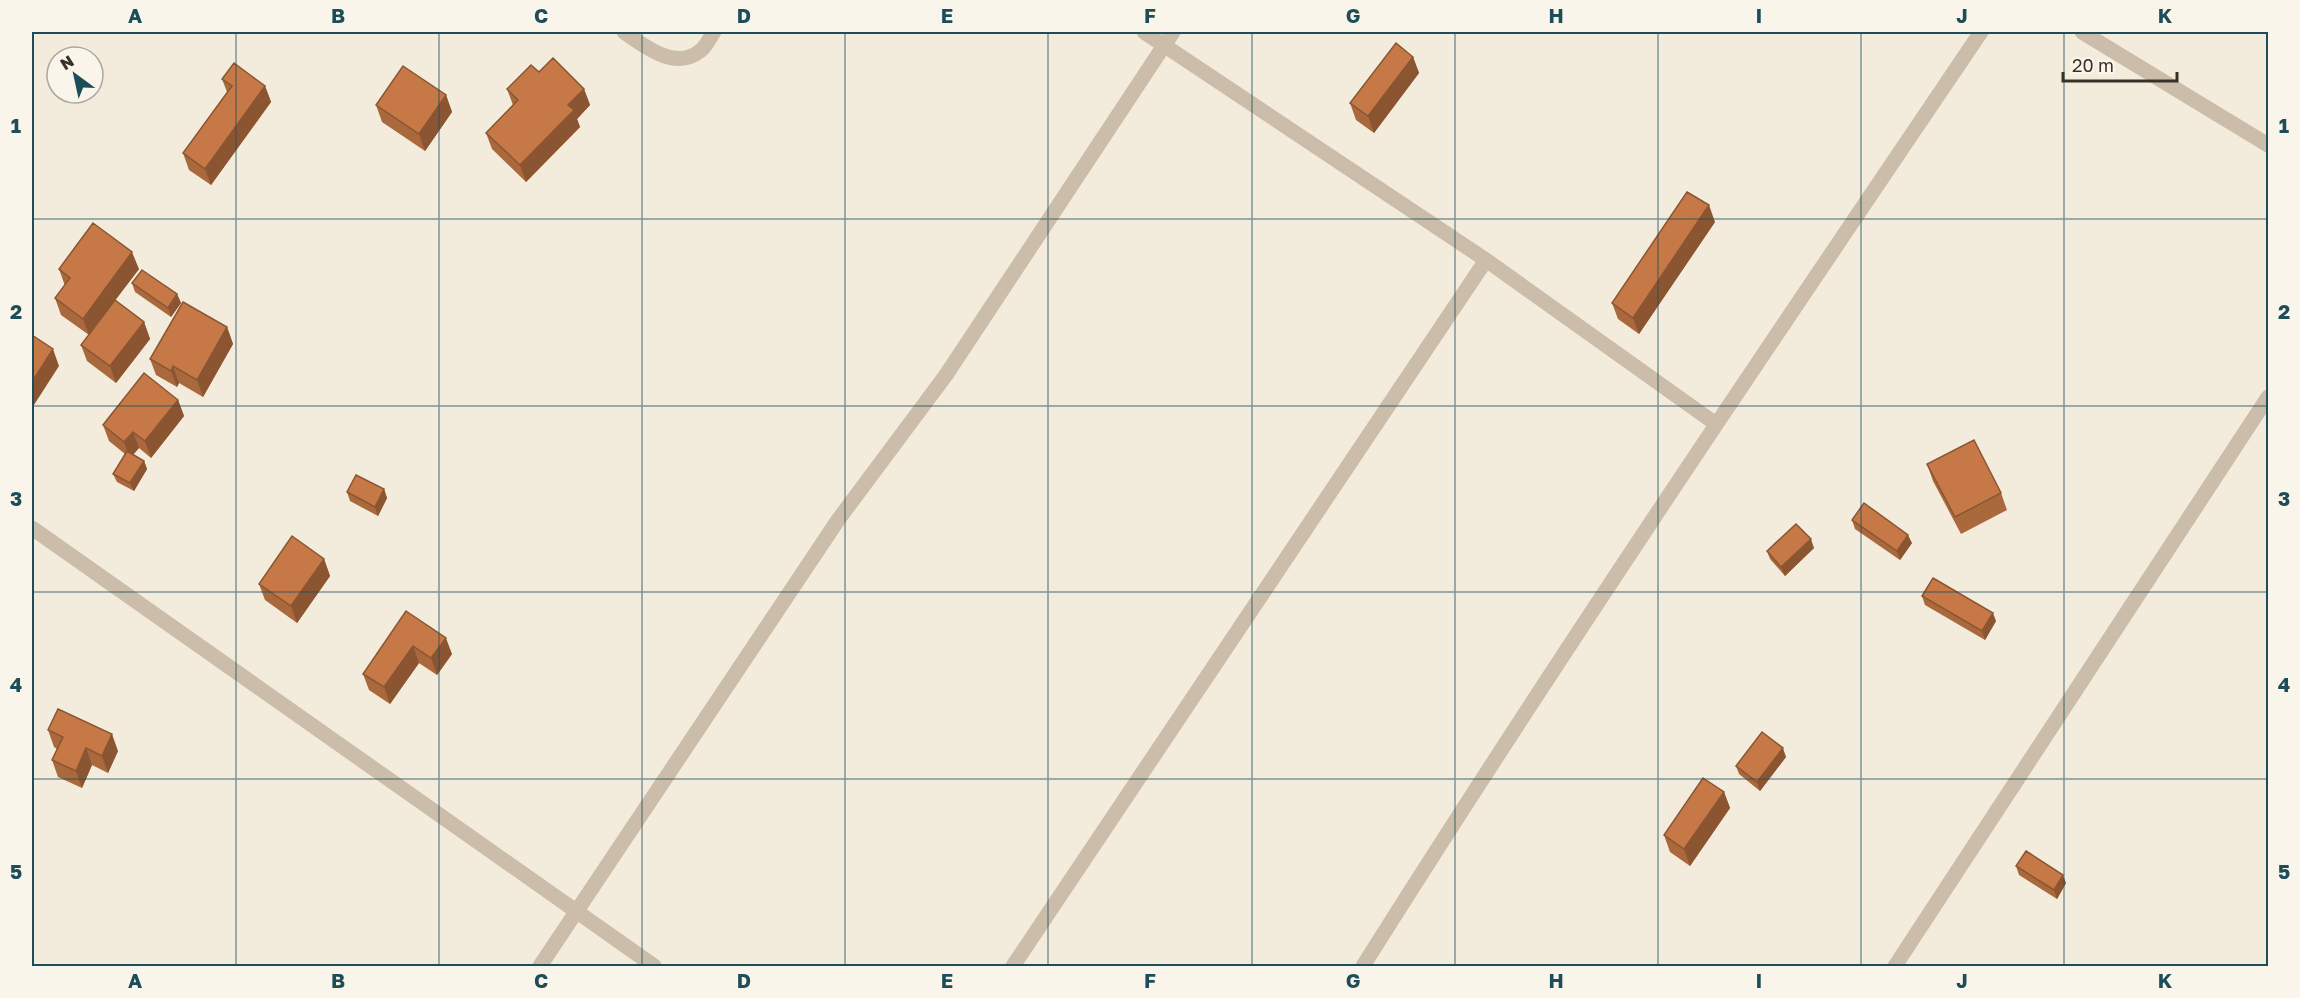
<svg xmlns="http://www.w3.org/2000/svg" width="2300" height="998" font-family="'Golos Text',sans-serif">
  <rect width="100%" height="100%" fill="#f3ecdd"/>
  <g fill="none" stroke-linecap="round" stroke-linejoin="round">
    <path stroke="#cbbda9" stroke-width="15" d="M624 32C644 46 675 71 700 51 706 47 710 37 714 32
      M1144 32 1486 260 1716 424
      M2082 32 2268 145
      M32 528 654 966
      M540 966 838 520 946 375 1173 32
      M1013 966 1486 260
      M1363 966C1562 650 1772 341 1981 32
      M1895 966 2268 397"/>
  </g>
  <path fill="#aa683d" d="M1413 57 1419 73 1374 133 1356 120 1350 103Z
    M539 72 584 89 590 105 577 119 580 127 526 182 492 149 486 133 513 105 507 89Z
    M222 79 265 86 271 102 211 185 189 170 183 153 227 92Z
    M446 95 452 112 425 151 382 122 376 105Z
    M1715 222 1639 334 1618 319 1612 303Z
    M59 269H139L115 300 144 322 150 339 116 383 87 361 81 345 89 335 61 315 55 298 65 286Z
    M132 283 177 294 181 303 171 317 135 292Z
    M227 327 233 344 203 397 179 383 177 387 156 375 150 359Z
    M178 400 184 416 151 458 139 448 133 455 144 461 147 469 134 491 117 482 113 474 125 454 109 441 103 425Z
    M1927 464 2001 493 2007 510 1961 534 1933 481Z
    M384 489 387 498 378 516 350 501 347 492Z
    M1852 520 1912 543 1900 560 1855 529Z
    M1814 548 1785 576 1770 559 1767 551Z
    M324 559 330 576 297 623 265 600 259 584Z
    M1922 596 1996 621 1985 640 1925 605Z
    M406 611 452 654 437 675 419 663 390 704 369 690 363 674Z
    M48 730 118 751 108 773 92 765 82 788 58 777 52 760 57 749 54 747Z
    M1786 757 1760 791 1739 774 1736 766Z
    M1724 792 1730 808 1690 866 1670 852 1664 835Z
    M2016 866 2066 883 2057 899 2019 875Z"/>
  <path fill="#8b5532" d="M1413 57 1419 73 1374 133 1368 116Z
    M265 86 271 102 211 185 205 169Z
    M584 89 590 105 577 119 580 127 526 182 520 165 568 105Z
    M446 95 452 112 425 151 419 134Z
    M1709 205 1715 222 1639 334 1633 318Z
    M132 252 139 269 89 335 83 319Z
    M177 294 181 303 171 317 168 308Z
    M144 322 150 339 116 383 110 366Z
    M227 327 233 344 203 397 197 380Z
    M53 349 59 366 32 408V382Z
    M173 366 179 383 177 387 171 371Z
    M178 400 184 416 151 458 145 441Z
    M133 432 139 448 130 458 124 442Z
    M144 461 147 469 134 491 130 483Z
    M384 489 387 498 378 516 375 507Z
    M1908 535 1912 543 1900 560 1897 551Z
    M1811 539 1814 548 1785 576 1781 567Z
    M324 559 330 576 297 623 291 606Z
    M1993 613 1996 621 1985 640 1982 631Z
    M446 638 452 654 437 675 431 658Z
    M413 646 419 663 390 704 384 687Z
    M112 734 118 751 108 773 102 756Z
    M86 748 92 765 82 788 76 771Z
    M1783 748 1786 757 1760 791 1757 782Z
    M1724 792 1730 808 1690 866 1684 849Z
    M2063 875 2066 883 2057 899 2054 890Z"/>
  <path fill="#c67947" stroke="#8b5532" stroke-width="1.5" d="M1396 43 1413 57 1368 116 1350 103Z
    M553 58 584 89 568 105 574 110 520 165 486 133 518 100 507 89 531 65 539 72Z
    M234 63 265 86 205 169 183 153 232 86 222 79Z
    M403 66 446 95 419 134 376 105Z
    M1687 192 1709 205 1633 318 1612 303Z
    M93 223 132 252 83 319 55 298 70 278 59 269Z
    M142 270 177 294 168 308 132 283Z
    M115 300 144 322 110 366 81 345Z
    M183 302 227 327 197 380 173 366 171 371 150 359Z
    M32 335 53 349 32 382Z
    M144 373 178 400 145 441 133 432 124 442 103 425Z
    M1974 440 2001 493 1955 517 1927 464Z
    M127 451 144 461 130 483 113 474Z
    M356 475 384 489 375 507 347 492Z
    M1864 503 1908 535 1897 551 1852 520Z
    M1796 524 1811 539 1781 567 1767 551Z
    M292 536 324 559 291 606 259 584Z
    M1933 578 1993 613 1982 631 1922 596Z
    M406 611 446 638 431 658 413 646 384 687 363 674Z
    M58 709 112 734 102 756 86 748 76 771 52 760 63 737 48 730Z
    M1762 732 1783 748 1757 782 1736 766Z
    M1703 778 1724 792 1684 849 1664 835Z
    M2026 851 2063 875 2054 890 2016 866Z"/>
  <path fill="none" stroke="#1e4d5a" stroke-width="1.5" stroke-opacity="0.55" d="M236 32V966M439 32V966M642 32V966M845 32V966M1048 32V966M1252 32V966M1455 32V966M1658 32V966M1861 32V966M2064 32V966M32 219H2268M32 406H2268M32 592H2268M32 779H2268"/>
  <rect width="2300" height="998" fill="none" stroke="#faf5ea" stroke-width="66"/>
  <g transform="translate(75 75) rotate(327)"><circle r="28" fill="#faf5ea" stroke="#aca69d" stroke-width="1.5"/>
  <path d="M0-4.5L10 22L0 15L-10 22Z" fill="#1e4d5a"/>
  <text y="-9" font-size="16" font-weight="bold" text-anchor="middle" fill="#383029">N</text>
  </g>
  <path d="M2063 72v9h114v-9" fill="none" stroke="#383029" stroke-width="3"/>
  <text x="2072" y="72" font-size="18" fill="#383029" stroke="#faf5ea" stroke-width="4.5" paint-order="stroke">20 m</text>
  <rect x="33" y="33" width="2234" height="932" fill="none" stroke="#1e4d5a" stroke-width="2"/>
  <g font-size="20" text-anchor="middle" font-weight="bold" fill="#1e4d5a">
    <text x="135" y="23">A</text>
    <text x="338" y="23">B</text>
    <text x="541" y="23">C</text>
    <text x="744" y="23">D</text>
    <text x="947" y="23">E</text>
    <text x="1150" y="23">F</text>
    <text x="1353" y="23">G</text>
    <text x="1556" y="23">H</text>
    <text x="1759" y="23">I</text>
    <text x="1962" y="23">J</text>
    <text x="2165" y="23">K</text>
    <text x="16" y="133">1</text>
    <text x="2284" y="133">1</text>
    <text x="16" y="319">2</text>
    <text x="2284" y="319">2</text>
    <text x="16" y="506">3</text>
    <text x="2284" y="506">3</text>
    <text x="16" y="692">4</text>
    <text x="2284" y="692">4</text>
    <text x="16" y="879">5</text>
    <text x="2284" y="879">5</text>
    <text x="135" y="988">A</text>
    <text x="338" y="988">B</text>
    <text x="541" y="988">C</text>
    <text x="744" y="988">D</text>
    <text x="947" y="988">E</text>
    <text x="1150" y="988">F</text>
    <text x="1353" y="988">G</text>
    <text x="1556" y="988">H</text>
    <text x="1759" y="988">I</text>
    <text x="1962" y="988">J</text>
    <text x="2165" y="988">K</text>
  </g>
</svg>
